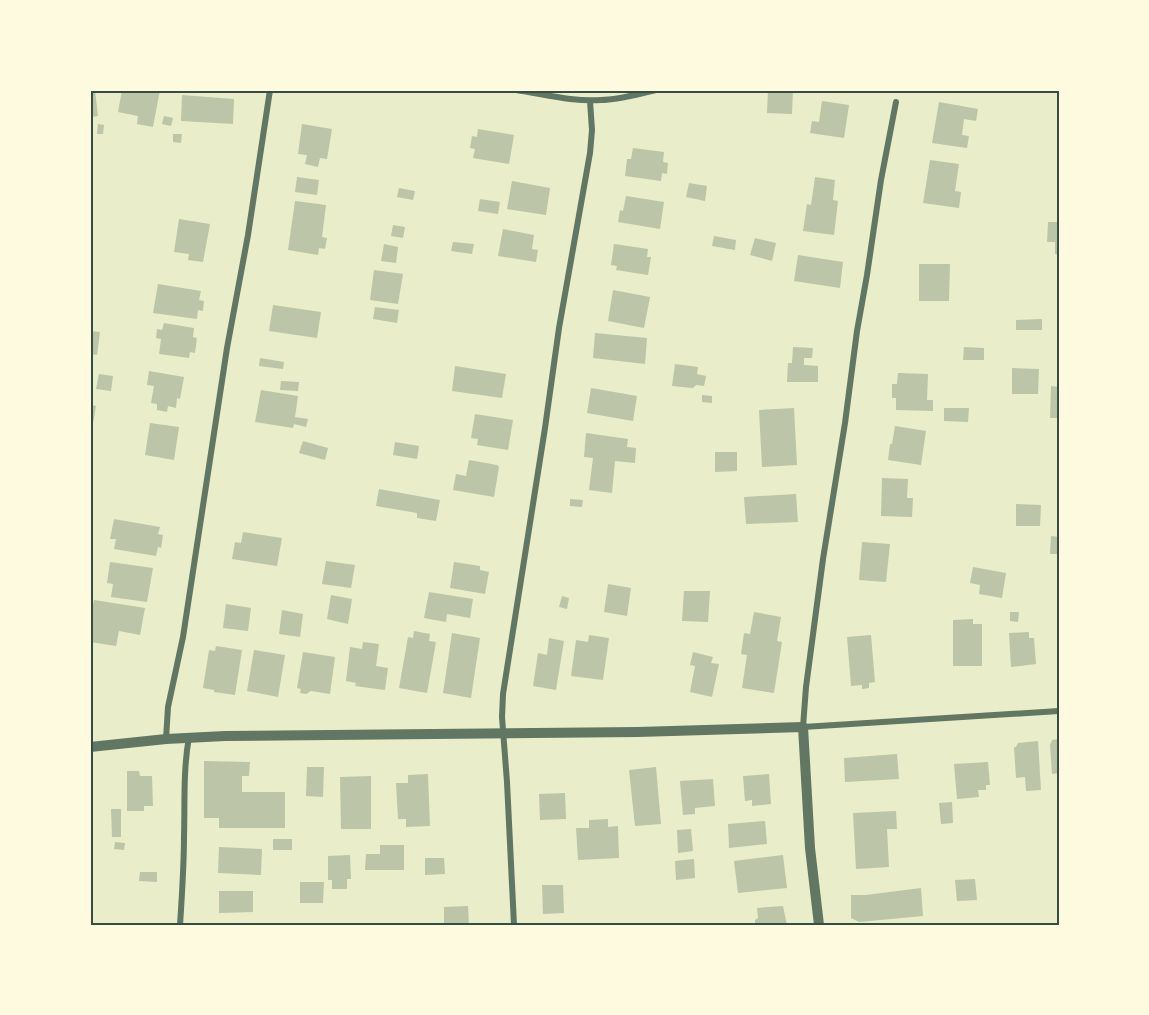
<svg xmlns="http://www.w3.org/2000/svg" width="1149" height="1015" font-family="Signika,sans-serif">
  <rect width="100%" height="100%" fill="#e9edc9"/>
  <path fill="#bcc5a7" d="M90 90H95L98 116 92 117 93 125H90Z
    M122 90H160L153 127 137 124 138 116 118 112Z
    M768 90H793L792 114 767 113Z
    M182 95 234 99 233 124 181 121Z
    M822 101 849 105 844 138 810 133 812 121 819 122Z
    M939 102 978 109 976 121 964 119 962 135 969 136 967 148 932 143Z
    M164 116 173 118 171 126 162 124Z
    M98 124 104 125 103 134H97Z
    M302 124 332 129 327 159 320 158 318 167 305 164 307 155 298 154Z
    M478 129 514 135 509 164 473 158 475 149 470 148 472 136 477 137Z
    M173 134H182L181 143 173 142Z
    M633 148 664 152 663 162 668 163 667 174 662 173 661 181 625 176 627 159H631Z
    M930 160 959 164 955 191 961 192 959 208 923 203Z
    M297 177 319 180 317 195 295 192Z
    M815 177 835 180 833 200 838 201 834 235 803 231 807 204 811 205Z
    M512 181 550 188 546 215 507 209Z
    M689 183 707 186 705 201 686 197Z
    M399 188 415 191 413 200 397 197Z
    M626 196 664 202 660 229 618 222 620 210 623 211Z
    M480 199 500 202 498 214 478 211Z
    M295 201 326 205 322 237 327 238 325 249 319 248 318 255 288 250Z
    M179 219 210 224 203 262 188 260 189 254 174 252Z
    M1048 222H1059V255L1055 254V242H1047Z
    M393 225 405 227 403 238 391 236Z
    M503 229 534 235 532 249 538 250 536 262 498 256Z
    M714 236 736 240 735 250 712 246Z
    M755 238 776 243 772 261 750 255Z
    M453 242 474 244 472 254 451 251Z
    M384 244 398 247 396 263 381 261Z
    M614 244 648 249 647 257H651L648 275 616 270 617 266 611 265Z
    M798 255 843 262 840 288 794 281Z
    M919 264H950L949 301H919Z
    M374 270 403 274 398 304 370 300Z
    M158 284 201 291 199 300 204 301 203 311 198 310 197 319 153 313Z
    M613 290 650 297 644 328 608 321Z
    M273 305 321 312 317 338 269 331Z
    M375 307 399 310 397 323 373 319Z
    M1042 319V330H1016V320Z
    M164 323 194 328 193 337 197 338 195 353 190 352 189 358 159 354 161 339 156 338 157 329 162 330Z
    M90 331 100 332 97 355 90 354Z
    M595 333 647 338 645 364 593 358Z
    M793 347 813 348 812 358H804V365L818 366V382H787L788 363H792Z
    M964 347 984 348V360H963Z
    M260 358 284 362 283 369 259 366Z
    M675 364 698 367 697 374 706 376 704 386 696 385 693 388 672 386Z
    M455 366 506 374 502 398 452 391Z
    M1012 368 1039 369 1038 394H1012Z
    M149 371 184 377 180 399 177 398 176 408 168 406 167 412 157 410V404L151 403 154 386 147 385Z
    M898 373 928 374 927 400H933V411L896 410V398H892V384H897Z
    M99 374 113 376 111 391 96 389Z
    M281 381 299 382 298 391 280 390Z
    M1051 386 1059 387V418H1050Z
    M591 388 637 396 633 421 587 413Z
    M261 390 298 396 295 417 308 419 306 427 294 424 293 428 255 422Z
    M702 395 712 396V403L702 402Z
    M90 405 96 406 92 429H90Z
    M794 408 797 465 762 467 759 410Z
    M944 408H969L968 422 944 421Z
    M475 414 513 420 508 450 477 445 478 439 471 438Z
    M150 423 179 427 174 460 145 455Z
    M895 426 926 431 921 465 888 460 890 444H892Z
    M586 433 628 439 627 447 636 448 635 463 615 461 612 493 589 490 593 458 584 457Z
    M303 441 328 448 325 460 299 453Z
    M395 442 419 446 417 459 393 455Z
    M715 452H737V471L715 472Z
    M469 460 497 465 499 467 494 497 453 490 456 474 466 476Z
    M882 478 908 479 907 498H913L912 517 881 516Z
    M379 489 440 500 436 521 417 518V513L376 506Z
    M796 494 798 522 746 524 744 497Z
    M570 499 583 500 582 507 570 506Z
    M1016 504 1041 505 1040 526H1016Z
    M114 519 160 527 158 534 163 535 161 548 158 547 156 556 114 549 116 539H110Z
    M243 532 282 538 277 566 232 559 235 542 241 543Z
    M1051 536 1059 537V554H1050Z
    M862 542 890 544 886 582 859 580Z
    M326 561 355 565 351 588 322 584Z
    M110 562 153 568 147 602 111 597 113 584 107 583Z
    M454 562 480 566V570L489 572 485 594 450 588Z
    M973 567 1006 573 1002 598 979 594 980 585 970 583Z
    M608 584 631 588 627 616 604 612Z
    M684 591H710L708 622 682 621Z
    M429 592 473 599 470 618 447 614 446 622 424 618Z
    M331 595 352 599 348 624 327 619Z
    M562 596 569 598 567 609 559 607Z
    M94 600 145 608 140 635 119 631 116 646 90 642V622Z
    M226 604 251 608 248 631 223 628Z
    M282 610 303 614 300 637 279 634Z
    M754 612 781 617 777 641 782 642 774 693 742 688 747 655 741 654 744 633 750 634Z
    M1010 612H1019L1018 622 1010 621Z
    M973 619V624H982V666H953V620Z
    M414 631 430 634 429 641 436 642 427 693 399 688 408 637 413 638Z
    M1029 632V638H1034L1036 664 1011 667 1009 633Z
    M452 633 480 638 471 698 443 693Z
    M589 635 609 638 603 680 571 676 576 640 588 642Z
    M871 635 875 682 869 683V688L862 689V685L851 686 847 637Z
    M549 638 564 641 556 690 533 686 538 653 547 655Z
    M363 642 379 644 376 666 388 668 385 690 355 686 356 683 346 681 350 647 362 649Z
    M216 646 242 650 235 695 214 692V690L203 688 209 650 215 651Z
    M254 650 285 655 278 697 247 691Z
    M303 652 335 657 330 694 311 691 306 694 300 693 301 689 297 688Z
    M693 652 713 657 711 663 719 664 712 697 690 692 695 666 690 665Z
    M1059 739V773L1052 774 1050 745 1052 740Z
    M1038 741 1041 790 1026 791 1025 777 1016 778 1014 747H1016L1018 743Z
    M897 754 899 779 845 782 844 758Z
    M204 761 250 762 249 776H242V792H285V828H219V818H204Z
    M988 762 990 785H986V790H978L979 797 957 799 954 764Z
    M307 767H324L323 797 306 796Z
    M656 767 661 824 635 826 629 770Z
    M127 771H139L140 776H152L153 806H144V811H127Z
    M428 774 430 826 406 827V819H398L396 783H408V775Z
    M769 774 771 804 752 806V800L745 801 743 776Z
    M371 776V829H341L340 777Z
    M713 779 715 806 695 808V814L683 815 680 781Z
    M565 793 566 819 540 820 539 794Z
    M952 802 953 823 941 824 939 803Z
    M111 809H121V837H112Z
    M896 811 897 829H887L889 867 856 869 853 813Z
    M608 819V827L618 826 619 858 578 860 576 828H589V820Z
    M765 821 767 844 729 848 728 824Z
    M691 829 693 851 678 853 677 830Z
    M273 839H292V850H273Z
    M115 842 125 843 124 850 114 849Z
    M380 845H404V870H365L366 854H380Z
    M219 847 262 849 261 875 218 873Z
    M350 855 351 879H347V889H332V880H328V856Z
    M783 855 787 888 738 893 734 861Z
    M425 858H444L445 874 425 875Z
    M694 859 695 878 676 880 675 861Z
    M140 872H157V882L139 881Z
    M975 879 977 900 957 901 955 880Z
    M300 882H324L323 903H300Z
    M542 885H563L564 913 543 914Z
    M921 888 923 916 859 922 851 918V895H866Z
    M219 891H253V912L219 913Z
    M468 906 469 925H444V907Z
    M783 906 787 925H755V920L758 918 757 908Z"/>
  <g fill="none" stroke-linecap="round" stroke-linejoin="round">
    <path stroke="#617663" stroke-width="6" d="M516 90C544 94 572 102 601 100 619 100 638 94 656 90
      M896 102 881 180 867 275 857 331 845 423 823 559 806 687 803 727 1059 711
      M166 739 168 707 183 637 227 348 248 235 270 90
      M180 925C182 895 184 866 184 836 185 803 183 770 189 737
      M514 925 507 782 502 717 503 694 545 428 559 328 590 153 592 130 590 101"/>
    <path stroke="#617663" stroke-width="10" d="M90 747 166 739 225 736 638 732 803 727 810 848 819 925"/>
  </g>
  <rect width="1149" height="1015" fill="none" stroke="#fefae0" stroke-width="183"/>
  <rect x="92" y="92" width="966" height="832" fill="none" stroke="#344e41" stroke-width="2"/>
</svg>
